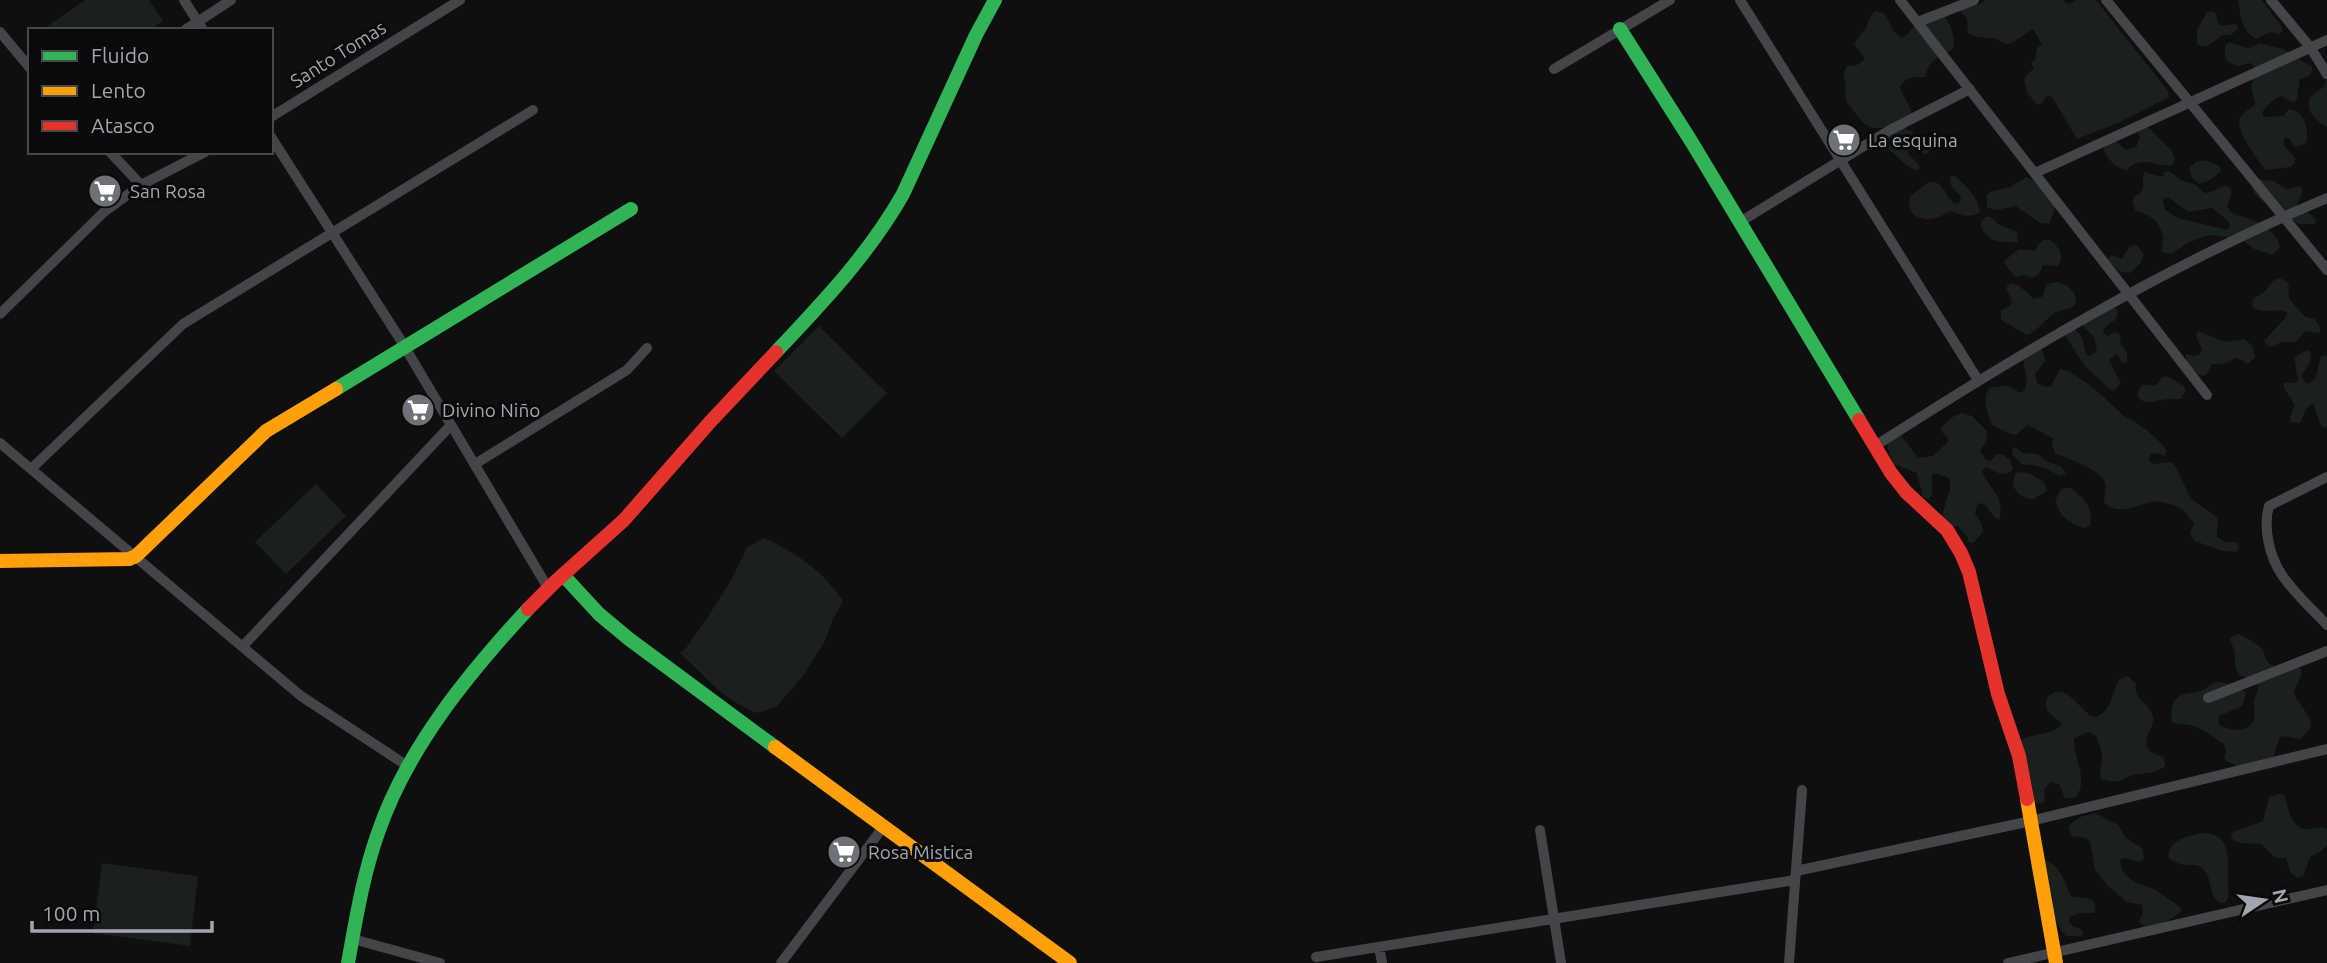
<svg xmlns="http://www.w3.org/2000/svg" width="2327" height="963" font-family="Ubuntu,sans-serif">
  <rect width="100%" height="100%" fill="#0f0f10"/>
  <path fill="#1a201b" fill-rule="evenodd" d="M85 0H149L163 21 150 30H42Z
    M1986 0H2062L2069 4 2076 0H2096L2168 91 2169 97 2120 122 2077 139 2052 97 2047 95 2042 103 2037 105 2027 92 2024 78 2034 68 2031 62 2035 60 2037 48 2042 44 2033 29 2012 43 2006 44 1997 39 1977 37 1968 33 1967 18 1957 8 1980 4Z
    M2238 0H2262L2281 26 2283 31 2279 34 2270 32 2256 39C2240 30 2241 16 2238 0Z
    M1939 10C1949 21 1955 33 1954 48 1940 59 1930 56 1925 77H1915L1905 80 1900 88C1904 98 1910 104 1912 115 1889 126 1871 140 1854 111 1852 108 1849 106 1847 102 1843 94 1848 85 1843 75L1847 66 1857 65 1865 59 1854 43 1866 28 1869 19 1875 11 1885 14 1894 32 1902 38C1921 26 1913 12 1939 10Z
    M2212 11 2216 13 2218 23 2222 26 2236 24 2238 28 2231 35H2223C2214 40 2207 51 2197 44V30L2207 12Z
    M2229 42 2243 47 2250 48 2259 43 2283 49 2312 67V72L2309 76 2300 79 2297 99 2294 103 2281 96 2273 100 2262 112 2264 117 2283 116 2289 109C2304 110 2311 131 2305 144L2295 147 2289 138H2285C2280 148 2290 150 2295 158V163L2291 167 2266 170C2259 163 2237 131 2239 121 2240 114 2250 109 2255 104L2251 86 2258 70 2251 63 2237 66 2228 62 2225 58V45Z
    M2327 65V127C2315 119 2305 112 2310 97L2325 86 2326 81 2320 74 2319 69Z
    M2146 125 2172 151 2175 161 2172 166C2155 166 2139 155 2127 170 2117 170 2105 157 2103 147L2115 140 2126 150 2136 147 2140 138 2137 129Z
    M1903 128 1913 132 1911 143 1926 145 1930 148 1928 153 1923 154 1914 148 1909 150 1908 154 1919 165 1920 169 1915 170 1906 165 1880 141Z
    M2205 160 2219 166 2221 171 2210 180 2200 184 2192 178 2189 168 2196 162Z
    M2169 171 2181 180 2196 185 2203 192 2208 193 2226 185 2230 188 2232 192 2227 206C2234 218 2240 214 2252 220 2263 225 2278 234 2280 247L2273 255 2254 249 2242 240 2213 235 2203 237 2188 243 2172 254 2162 252C2161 246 2164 240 2163 236 2159 219 2149 215 2135 210L2133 201 2134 197C2149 190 2140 184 2144 172L2163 177 2164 172ZM2168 197 2188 212 2212 208 2228 221 2230 226 2227 230 2178 218 2165 210 2163 200Z
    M1950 176H1955C1966 185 1978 197 1980 212 1970 219 1961 215 1951 211 1937 218 1928 224 1913 214L1909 205 1910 196 1930 181 1940 184 1948 197 1955 204 1960 202 1961 197 1951 186Z
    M2026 177 2035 182 2056 205 2049 224 2040 223 2016 206 1996 210 1987 207V195L1990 192 2010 187Z
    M2258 179 2273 181 2286 189 2300 186 2303 190 2297 204C2302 212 2310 212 2316 219L2315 224H2299L2261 200 2254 193 2251 183Z
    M1986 217H1991L1998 224 2017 232 2018 242C2001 243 1987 243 1980 224Z
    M2044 240H2050C2059 247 2065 255 2058 266L2043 265 2039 274 2031 278 2026 275 2016 277 2006 266 2004 261 2019 249 2034 251 2040 243Z
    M2134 245 2138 246 2144 255 2140 264 2130 273 2120 272 2109 262V257L2112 255 2122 259 2129 247Z
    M2279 278C2294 284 2287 287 2289 298 2289 300 2302 313 2305 317L2315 319 2320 328V333L2305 331 2296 342H2281L2272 347 2267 346 2264 341 2286 317 2287 312C2275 308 2264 314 2253 308 2250 295 2259 298 2266 290 2272 284 2270 281 2279 278Z
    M2057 282 2067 286 2074 292 2076 303C2070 311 2063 308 2055 313 2045 319 2039 330 2027 335L2001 320V310L2010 306 2012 301 2006 288 2009 284 2014 283 2027 292 2033 299 2042 297 2047 284Z
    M2111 307 2116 308C2122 322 2106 322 2103 332L2107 336 2116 332 2120 335 2121 345C2127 350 2129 356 2126 363L2121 362 2117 354 2109 360 2121 383 2114 391 2109 389 2084 365 2065 335 2075 329 2082 337 2086 353 2089 356 2097 351 2094 337 2084 327 2082 323Z
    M819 326 887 393 842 438 774 371Z
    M2198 331 2225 342 2245 339 2253 347 2255 357 2248 364C2232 354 2238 359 2223 364 2219 365 2216 364 2212 364L2208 373 2203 376C2194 373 2185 365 2186 354L2195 356 2200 354 2202 349 2196 336Z
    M2039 349 2043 351 2045 361 2035 374 2037 383 2046 387 2051 386 2060 369C2076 370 2109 402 2121 413 2124 417 2130 419 2135 422 2147 430 2158 438 2167 451L2165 456 2156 453 2151 454 2149 459 2152 464 2172 462 2175 466 2191 499 2217 517C2220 524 2216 529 2217 537L2226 542H2236L2239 546 2237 551C2224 554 2208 545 2194 541L2190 533 2194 524C2191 520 2188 514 2184 511 2176 505 2161 500 2151 502 2136 505 2117 517 2104 502 2104 495 2108 487 2104 480 2099 470 2066 457 2055 454L2052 444 2054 439 2028 425 2016 435 2010 434 1992 425C1987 414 1982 399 1989 388 2001 386 2010 383 2019 393L2024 391 2027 382 2023 358Z
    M2307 350 2311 352 2310 362 2301 376 2307 384 2315 379 2321 356H2327V427L2325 428 2321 426 2313 403 2306 409 2300 423 2290 422 2291 413 2295 405 2284 388V383H2294L2298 380 2294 357Z
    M2167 376 2184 386 2186 390 2181 399C2177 399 2173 399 2169 399 2157 399 2144 408 2137 395L2142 385H2156L2162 377Z
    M1962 413 1972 416 1987 431 1986 442 1980 451 1986 460 1991 461 1997 454H2002L2010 460 2013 469C2004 478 1995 472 1986 467L1982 471C1989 489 2006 497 1999 520 1990 516 1990 507 1982 503L1977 505 1975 514 1981 522 1983 532 1973 543 1968 542V538L1958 526H1953L1942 516 1950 488V479L1936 473 1932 475V495L1928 499 1923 497 1917 473 1894 464 1888 449V439L1900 434 1918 458 1933 456 1948 442 1947 437 1940 430C1944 423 1955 414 1962 413Z
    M2015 447 2023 453 2038 454 2046 461 2060 466 2066 473 2060 476C2048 469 2038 464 2023 465L2013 455 2012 450Z
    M2021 472 2031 474 2044 482 2047 491 2034 499C2019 499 2008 486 2016 473Z
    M316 484 346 516 286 574 255 542Z
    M2065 488H2071C2084 499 2094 507 2090 525L2085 528C2068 523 2061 518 2055 501L2061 489Z
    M764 538C797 553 823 571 843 601L833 619 826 639 803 676 776 707 757 713C720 698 709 679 680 653 688 648 691 640 697 632 716 606 734 578 747 547Z
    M2238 634C2246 637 2256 643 2262 649 2266 654 2264 660 2270 664 2278 669 2289 666 2298 665 2307 676 2296 682 2294 693 2301 712 2325 722 2299 739L2285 736 2280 737 2271 764 2253 773 2226 761 2224 757 2226 753 2224 744C2214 738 2205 730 2193 726 2185 723 2179 726 2171 721 2172 716 2171 708 2173 704 2179 690 2193 695 2203 690 2209 688 2211 682 2218 682 2225 682 2240 688 2245 692V697L2242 706 2219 716V725C2231 731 2251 734 2254 717 2255 712 2253 704 2254 699 2257 691 2260 692 2257 683L2240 675 2237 671 2235 666V652L2229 638Z
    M2128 676 2136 684C2133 701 2151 703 2153 717 2155 729 2140 739 2149 750 2152 754 2160 755 2164 757L2165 766C2153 774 2151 772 2138 774 2121 777 2123 786 2101 779 2099 771 2101 768 2102 761 2103 753 2099 744 2096 736L2088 732 2074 738C2073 759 2090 780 2075 798H2065L2059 784 2050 782 2044 790 2045 801 2041 804 2031 802 2021 740C2035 732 2050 737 2062 724L2047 711C2046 705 2044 699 2050 695 2068 681 2081 715 2096 717 2112 711 2111 694 2119 680Z
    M2280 794 2284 795C2288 806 2290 826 2304 829 2312 830 2319 825 2327 829V845L2320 852 2310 857 2303 877 2297 878 2290 872 2286 858H2276L2261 844 2240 843 2231 839 2232 834 2235 831 2263 821 2269 797Z
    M2095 813 2118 825 2126 838 2143 849 2144 859 2139 862 2125 858 2120 860C2121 878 2137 884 2152 888 2155 889 2179 906 2181 908L2180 913 2164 923 2144 926 2140 923V918L2143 915 2142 905 2127 902 2108 886 2095 870 2090 842 2086 838 2071 836 2068 826 2080 817Z
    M2203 833C2233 834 2228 861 2228 881 2228 891 2231 894 2225 903H2220C2207 895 2214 878 2202 868 2196 863 2192 866 2186 865 2180 865 2174 861 2169 859 2166 840 2188 836 2203 833Z
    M2036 857C2061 862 2061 877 2072 897 2083 897 2101 897 2094 913H2079L2070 917 2069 922C2073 928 2080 927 2084 933L2081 936H2066C2060 930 2052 915 2052 906 2052 898 2055 902 2052 895 2046 880 2026 877 2032 859Z
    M102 863 198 876 190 946 93 933Z"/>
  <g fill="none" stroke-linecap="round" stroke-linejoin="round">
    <path stroke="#444549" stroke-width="10" d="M184 0 203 30
      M1740 0 1978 380
      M1900 0 2207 395
      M2106 0 2327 270
      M2271 0 2310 47 2327 74
      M1918 22 1974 0
      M185 30 231 0
      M0 32 30 68
      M1554 69 1670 0
      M271 117 460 0
      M271 137 400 339 548 588
      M110 152 141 185
      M2035 173 2327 40
      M1740 222 1890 130 1970 89
      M0 314 104 212 141 185 205 152
      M0 443 301 696 409 767
      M1875 446C2020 353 2168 265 2327 198
      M475 464 627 370 647 348
      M31 469 183 324 533 110
      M2327 477 2269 506C2263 527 2269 556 2282 575 2294 593 2312 609 2327 625
      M243 646 451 425
      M2208 698 2327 651
      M1540 830 1561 963
      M1796 871 2031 821 2327 749
      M353 939 440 963
      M1379 947 1382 963
      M1316 957 1795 880
      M781 963 884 826
      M1789 963 1802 790
      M2008 963 2327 890"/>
    <path stroke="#30b455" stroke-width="14" d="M1620 29 1691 141 1859 420
      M776 352C823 302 869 254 903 194L976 35 995 0
      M336 389 631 209
      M563 575 599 614 629 639 775 747
      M348 963C356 919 363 875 378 833 407 748 468 674 528 609"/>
    <path stroke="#ff9f0a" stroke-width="14" d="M0 561 129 559 136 556 266 431 336 389
      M775 747 1070 963
      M2027 799 2056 963"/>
    <path stroke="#e5322d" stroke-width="14" d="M1859 420 1891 473 1906 492 1947 530 1961 553 1969 572 1998 694 2019 756 2027 799
      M528 609 555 582 624 520 710 422 776 352"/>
  </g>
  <defs>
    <symbol id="supermarket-disc" viewBox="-11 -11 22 22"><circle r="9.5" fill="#6f7178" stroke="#0a0a0b"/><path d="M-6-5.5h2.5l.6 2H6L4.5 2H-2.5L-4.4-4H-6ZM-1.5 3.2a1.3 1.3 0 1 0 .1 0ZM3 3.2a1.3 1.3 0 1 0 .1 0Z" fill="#fff"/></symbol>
  </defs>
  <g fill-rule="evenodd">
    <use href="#supermarket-disc" x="1825" y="121" width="38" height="38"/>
    <use href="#supermarket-disc" x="86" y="172" width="38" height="38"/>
    <use href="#supermarket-disc" x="399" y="391" width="38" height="38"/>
    <use href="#supermarket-disc" x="825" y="833" width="38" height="38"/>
  </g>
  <g text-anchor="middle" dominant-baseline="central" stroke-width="6" stroke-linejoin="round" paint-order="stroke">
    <g font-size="19" fill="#a2a6b0" stroke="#0a0a0b">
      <text transform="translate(338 54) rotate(-32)">Santo Tomas</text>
    </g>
    <g font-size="19" fill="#a2a6b0" stroke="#0a0a0b" text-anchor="start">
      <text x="1868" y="140">La esquina</text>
      <text x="130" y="191">San Rosa</text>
      <text x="442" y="410">Divino Niño</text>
      <text x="868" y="852">Rosa Mistica</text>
    </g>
  </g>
  <rect x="28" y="28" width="245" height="126" fill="#0a0a0b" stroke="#47484d" stroke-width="2"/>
  <rect x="42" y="51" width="35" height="10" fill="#30b455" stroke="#47484d" stroke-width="2"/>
  <text x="91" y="63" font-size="21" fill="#a2a6b0">Fluido</text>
  <rect x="42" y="86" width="35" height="10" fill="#ff9f0a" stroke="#47484d" stroke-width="2"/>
  <text x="91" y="98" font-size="21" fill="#a2a6b0">Lento</text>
  <rect x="42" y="121" width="35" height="10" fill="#e5322d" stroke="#47484d" stroke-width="2"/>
  <text x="91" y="133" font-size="21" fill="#a2a6b0">Atasco</text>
  <g transform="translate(2264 900) rotate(77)" stroke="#0a0a0b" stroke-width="5" paint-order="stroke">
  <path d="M0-5L12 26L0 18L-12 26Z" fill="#a2a6b0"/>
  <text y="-10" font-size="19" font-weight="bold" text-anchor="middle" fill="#a2a6b0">N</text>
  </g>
  <path d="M32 921v10h180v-10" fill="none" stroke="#a2a6b0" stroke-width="3.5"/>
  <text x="42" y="921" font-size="21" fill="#a2a6b0" stroke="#0a0a0b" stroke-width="5" paint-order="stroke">100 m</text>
</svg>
